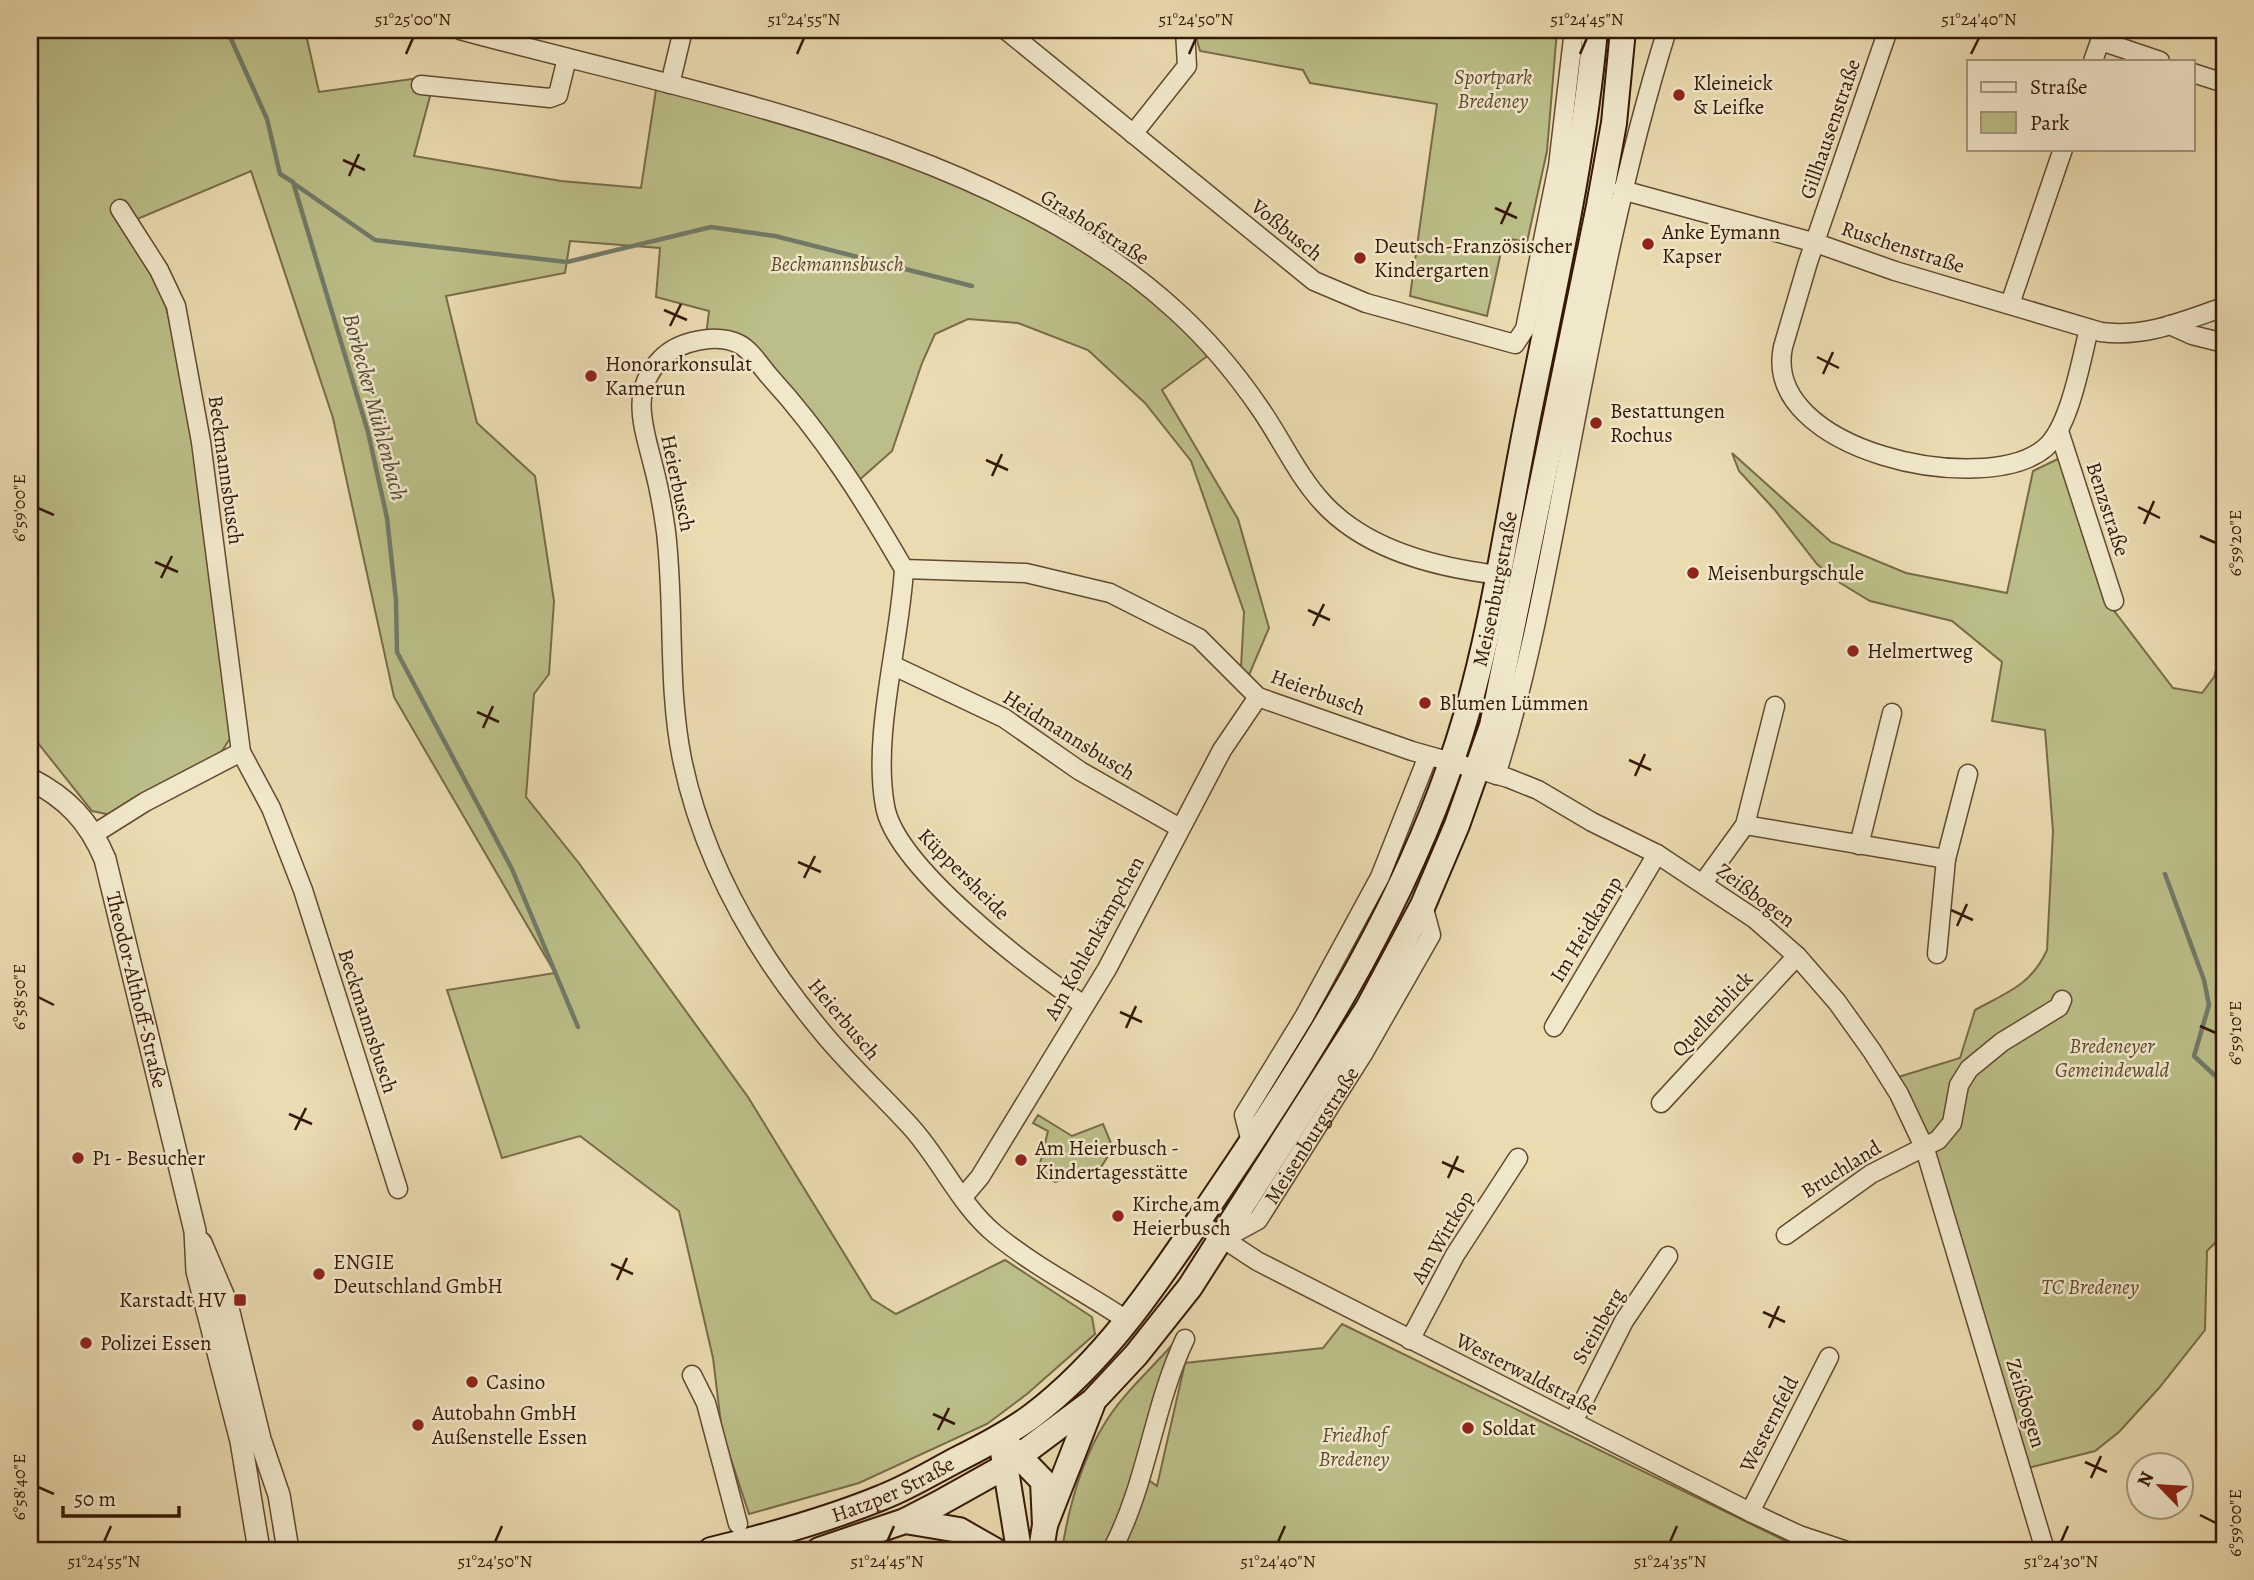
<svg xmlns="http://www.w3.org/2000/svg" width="2254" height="1580" font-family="Alegreya,serif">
  <rect width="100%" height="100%" fill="#eadbb0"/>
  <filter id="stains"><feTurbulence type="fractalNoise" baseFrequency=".00286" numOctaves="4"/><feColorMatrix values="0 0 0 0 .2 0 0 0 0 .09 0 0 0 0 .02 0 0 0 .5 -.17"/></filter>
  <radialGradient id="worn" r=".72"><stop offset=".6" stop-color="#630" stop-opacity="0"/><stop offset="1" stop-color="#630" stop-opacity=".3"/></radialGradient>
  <path fill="#bbbe88" stroke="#786b47" stroke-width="2" d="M30 30H305L319 92 419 78 433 85 414 156 561 181 641 188 657 83 891 154 1078 240 1214 351 1162 390 1238 519 1269 628 1249 675 1241 667 1244 612 1191 461 1145 403 1088 350 1018 323 968 319 935 334 922 363 892 451 857 482 744 343 706 336 709 311 656 297 660 248 570 241 565 273 446 296 477 423 535 476 554 601 549 674 534 694 526 797 578 862 748 1097 872 1299 896 1314 1005 1260 1092 1317 1095 1334 1027 1394 987 1424 859 1483 749 1514 722 1432 713 1358 679 1211 580 1136 502 1158 447 990 555 973 394 697 333 418 251 171 130 222 166 306 196 444 231 737 218 757 116 816 92 811 30 733Z
    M1194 30H1557L1547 151 1527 242 1504 238 1487 316 1410 296 1437 104 1310 83 1303 70 1200 51Z
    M1732 453 1831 542 1906 573 2007 593 2033 471 2064 456 2109 604 2173 688 2202 693 2214 677 2224 639V1234L2207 1251 2205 1330 2159 1388 2119 1432 2095 1451 2024 1469 1892 1079 1960 1058 1975 1010C2008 992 2031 985 2047 950L2053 831 2045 730 1992 721 2002 662 1952 621 1870 601 1837 581 1817 564 1774 509 1739 471Z
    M1038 1115 1072 1136 1103 1124 1113 1148 1098 1172 1055 1182 1038 1172 1048 1131 1033 1123Z
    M1342 1324 1804 1550H1062C1069 1506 1081 1461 1105 1423 1122 1395 1150 1370 1172 1345L1173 1349 1139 1473 1157 1486 1185 1363 1323 1348Z"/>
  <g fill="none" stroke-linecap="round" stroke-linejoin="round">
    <path stroke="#717a67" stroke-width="4.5" d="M227 30 267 119 280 174 293 182 368 432 387 518 396 600 397 652 512 869 578 1027
      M293 183 375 240 567 262 711 227 775 236 972 286
      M2165 874 2204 980 2209 1005 2194 1056 2224 1084"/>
    <defs>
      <g id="minor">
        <path d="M460 30C691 93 994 144 1175 310 1206 338 1235 372 1259 407 1281 438 1297 475 1323 503 1367 551 1438 568 1500 575"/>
        <path d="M1006 30 1314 281 1366 303 1515 344 1525 329 1558 166 1574 30"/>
        <path d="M1888 30 1808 262 1783 347C1761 451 1984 499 2045 448 2070 427 2081 360 2089 329"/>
        <path d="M2101 41 2160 61"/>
        <path d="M2093 61 2104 30"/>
        <path d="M2193 73 2224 83"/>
        <path d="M670 84 683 30"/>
        <path d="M421 85 550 98 558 95 567 58"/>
        <path d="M1133 134 1187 66 1185 30"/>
        <path d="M1622 190 1816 243 1895 271 2101 332C2145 338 2183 321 2224 307"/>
        <path d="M120 209 159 270 176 306 201 442 241 752 271 808 303 890 398 1189"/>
        <path d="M2010 304 2063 149"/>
        <path d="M2170 325 2192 335 2224 343"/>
        <path d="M2059 431 2114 601"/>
        <path d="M904 569C900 642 872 735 885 806 895 867 1032 971 1084 1005"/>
        <path d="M894 666 1004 718 1080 771 1180 828"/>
        <path d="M1496 775C1527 678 1545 579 1564 480 1593 329 1621 177 1667 30"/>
        <path d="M1745 825 1946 859"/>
        <path d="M94 834 145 802 241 752"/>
        <path d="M1859 845 1892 713"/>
        <path d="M1703 883 1745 825 1775 706"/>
        <path d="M1937 954 1946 859 1968 774"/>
        <path d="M1554 1027 1657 854"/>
        <path d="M1661 1103 1797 956"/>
        <path d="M1251 1142 1244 1115 1304 1017 1380 877 1428 756"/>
        <path d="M963 1197 980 1177 1107 969 1222 750 1258 697"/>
        <path d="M1198 1222 1257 1261 1750 1512 1799 1535 1844 1550"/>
        <path d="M1786 1235 1871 1174 1938 1140 1952 1123 1959 1085 1969 1069 2002 1042 2059 1007 2062 1000"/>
        <path id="s1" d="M1223 1239 1258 1220 1363 1054 1431 935 1423 905"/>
        <path d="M1128 1321C1085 1292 1035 1267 995 1234 960 1205 941 1160 911 1127 882 1095 850 1066 823 1033 756 953 703 861 682 759 667 684 675 608 666 532 663 510 659 487 653 465 644 428 629 391 661 359 678 341 716 333 739 344 751 350 761 367 770 377 824 436 864 500 904 569L1026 573 1110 593 1199 638 1258 697 1412 751 1508 778 1538 790 1592 822 1657 854 1755 919 1797 956 1837 1002 1872 1051 1899 1094 1925 1149 2045 1550"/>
        <path d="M1410 1340 1455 1255 1518 1158"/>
        <path d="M692 1375 706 1403 738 1524"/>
        <path d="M1573 1422 1624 1321 1668 1256"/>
        <path d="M1750 1512 1829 1357"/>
        <path d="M1112 1550C1147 1484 1153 1407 1185 1339"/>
      </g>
      <g id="tertiary">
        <path id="s2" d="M30 779C67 798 89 821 105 859L195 1231 197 1271 241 1441 259 1550"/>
        <path d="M201 1243 227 1304 260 1439 279 1495 288 1550"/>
      </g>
      <g id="secondary">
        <path d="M1010 1447 1043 1481 1045 1525 1041 1550"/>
        <path d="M1003 1452 1019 1550"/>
        <path d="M905 1521 959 1530 994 1550"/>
        <path d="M1045 1525 1092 1405"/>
        <path id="s3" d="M711 1550C769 1536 827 1520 883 1497 909 1487 933 1472 958 1459 984 1446 1009 1433 1032 1416 1111 1356 1163 1273 1218 1192 1318 1045 1416 888 1466 716 1496 613 1509 507 1531 402 1556 278 1584 155 1595 30"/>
        <path d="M819 1550 905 1521 938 1504 1006 1466 1093 1401 1136 1355 1190 1287 1368 1008 1423 905 1457 825 1492 726 1599 206 1614 123 1623 30"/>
      </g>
    </defs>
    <use href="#minor" stroke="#634930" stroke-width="21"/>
    <use href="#tertiary" stroke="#634930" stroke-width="24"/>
    <use href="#secondary" stroke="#361806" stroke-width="28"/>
    <use href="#minor" stroke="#f1e8cc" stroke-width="18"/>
    <use href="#tertiary" stroke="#f1e8cc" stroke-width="21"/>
    <use href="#secondary" stroke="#f1e8cc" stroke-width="24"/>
  </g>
  <path fill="none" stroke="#361806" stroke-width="2.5" d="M406 54 413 38M797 54 804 38M1189 54 1196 38M1580 54 1587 38M1971 54 1979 38M343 160 365 170M349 176 359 154M1495 208 1517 218M1501 224 1511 202M664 310 687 320M670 326 681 304M1817 357 1839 368M1823 374 1833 352M986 460 1008 470M992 476 1002 454M2138 507 2160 518M38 508 54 515M2144 524 2154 501M2200 536 2216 543M155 562 178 572M161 578 172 556M1308 610 1330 620M1313 626 1324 604M477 712 499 722M483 728 493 706M1629 760 1651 770M1635 776 1645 754M798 862 821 872M804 878 815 856M1951 910 1973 920M1957 926 1967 904M38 997 54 1005M1120 1012 1142 1022M2200 1026 2216 1033M1126 1028 1136 1006M289 1114 312 1124M295 1130 306 1108M1442 1162 1464 1172M1448 1178 1458 1156M611 1264 633 1274M617 1280 627 1258M1763 1312 1785 1322M1769 1328 1779 1306M933 1414 955 1424M938 1430 949 1408M2085 1462 2107 1472M2091 1478 2101 1456M38 1487 54 1494M2200 1515 2216 1523M104 1542 111 1526M495 1542 502 1526M887 1542 894 1526M1278 1542 1285 1526M1670 1542 1677 1526M2061 1542 2068 1526"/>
  <g fill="#8f2418" stroke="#f1e8cc" stroke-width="2.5">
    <circle cx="1679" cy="95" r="7"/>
    <circle cx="1648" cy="244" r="7"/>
    <circle cx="1360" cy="258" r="7"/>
    <circle cx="591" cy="376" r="7"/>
    <circle cx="1596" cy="423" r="7"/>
    <circle cx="1693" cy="573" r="7"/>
    <circle cx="1853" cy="651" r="7"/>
    <circle cx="1425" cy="703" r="7"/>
    <circle cx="78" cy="1158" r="7"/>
    <circle cx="1021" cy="1160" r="7"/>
    <circle cx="1118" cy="1216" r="7"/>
    <circle cx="319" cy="1274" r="7"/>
    <rect x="233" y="1293" width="14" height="14" rx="3.5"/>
    <circle cx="86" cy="1343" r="7"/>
    <circle cx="472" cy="1382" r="7"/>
    <circle cx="418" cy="1425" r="7"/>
    <circle cx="1468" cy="1428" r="7"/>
  </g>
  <g text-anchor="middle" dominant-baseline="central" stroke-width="5" stroke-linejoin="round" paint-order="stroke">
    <g font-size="21" font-style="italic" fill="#5e4a2d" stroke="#f1e8cc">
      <text x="1493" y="77">Sportpark<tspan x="1493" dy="24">Bredeney</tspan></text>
      <text x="837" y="264">Beckmannsbusch</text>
      <text x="2112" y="1046">Bredeneyer<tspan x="2112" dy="24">Gemeindewald</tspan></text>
      <text x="2090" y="1287">TC Bredeney</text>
      <text x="1354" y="1435">Friedhof<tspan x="1354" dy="24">Bredeney</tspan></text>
    </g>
    <g font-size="21" fill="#361806" stroke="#f1e8cc" text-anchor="start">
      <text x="1693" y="83">Kleineick<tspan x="1693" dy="24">&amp; Leifke</tspan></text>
      <text x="1662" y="232">Anke Eymann<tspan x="1662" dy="24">Kapser</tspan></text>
      <text x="1374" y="246">Deutsch-Französischer<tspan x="1374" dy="24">Kindergarten</tspan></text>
      <text x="605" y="364">Honorarkonsulat<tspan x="605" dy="24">Kamerun</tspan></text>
      <text x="1610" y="411">Bestattungen<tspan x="1610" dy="24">Rochus</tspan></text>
      <text x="1707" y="573">Meisenburgschule</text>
      <text x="1867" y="651">Helmertweg</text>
      <text x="1439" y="703">Blumen Lümmen</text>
      <text x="1035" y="1148">Am Heierbusch -<tspan x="1035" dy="24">Kindertagesstätte</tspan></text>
      <text x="92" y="1158">P1 - Besucher</text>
      <text x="1132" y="1204">Kirche am<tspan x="1132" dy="24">Heierbusch</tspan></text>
      <text x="333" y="1262">ENGIE<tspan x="333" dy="24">Deutschland GmbH</tspan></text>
      <text x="226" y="1300" text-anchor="end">Karstadt HV</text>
      <text x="100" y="1343">Polizei Essen</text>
      <text x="486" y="1382">Casino</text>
      <text x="432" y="1413">Autobahn GmbH<tspan x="432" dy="24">Außenstelle Essen</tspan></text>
      <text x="1482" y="1428">Soldat</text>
    </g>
    <g font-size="21" fill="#361806" stroke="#f1e8cc">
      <text transform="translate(1830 129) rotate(-71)">Gillhausenstraße</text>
      <text transform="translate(1095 227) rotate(32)">Grashofstraße</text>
      <text transform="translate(1287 230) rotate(39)">Voßbusch</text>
      <text transform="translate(1903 247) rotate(18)">Ruschenstraße</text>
      <text transform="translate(226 470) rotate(82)">Beckmannsbusch</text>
      <text transform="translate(678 483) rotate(78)">Heierbusch</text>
      <text transform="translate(2108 509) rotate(72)">Benzstraße</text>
      <text stroke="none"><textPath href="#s3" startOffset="1312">Meisenburgstraße</textPath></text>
      <text transform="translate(1318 692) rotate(20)">Heierbusch</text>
      <text transform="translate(1069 735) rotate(32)">Heidmannsbusch</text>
      <text transform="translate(964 874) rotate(45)">Küppersheide</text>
      <text transform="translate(1756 895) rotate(37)">Zeißbogen</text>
      <text transform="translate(1586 929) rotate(-59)">Im Heidkamp</text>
      <text transform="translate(1094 938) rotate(-61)">Am Kohlenkämpchen</text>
      <text stroke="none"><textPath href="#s2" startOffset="247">Theodor-Althoff-Straße</textPath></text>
      <text transform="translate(1712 1014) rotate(-47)">Quellenblick</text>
      <text transform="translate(844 1019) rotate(50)">Heierbusch</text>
      <text transform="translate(368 1021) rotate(72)">Beckmannsbusch</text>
      <text stroke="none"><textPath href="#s1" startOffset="140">Meisenburgstraße</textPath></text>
      <text transform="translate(1841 1169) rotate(-32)">Bruchland</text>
      <text transform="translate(1442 1237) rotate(-60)">Am Wittkop</text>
      <text transform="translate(1598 1326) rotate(-60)">Steinberg</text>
      <text transform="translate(1527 1374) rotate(27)">Westerwaldstraße</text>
      <text transform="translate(2026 1403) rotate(73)">Zeißbogen</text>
      <text transform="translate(1769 1424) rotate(-63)">Westernfeld</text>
      <text stroke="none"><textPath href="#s3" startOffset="192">Hatzper Straße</textPath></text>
    </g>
    <g font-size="23" font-style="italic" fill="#534936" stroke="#f1e8cc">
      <text transform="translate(375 407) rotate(75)">Borbecker Mühlenbach</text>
    </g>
  </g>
  <rect width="2254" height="1580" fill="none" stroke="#eadbb0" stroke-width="77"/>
  <rect x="1967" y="60" width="228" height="91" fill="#f1e8cc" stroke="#a6957d" stroke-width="2"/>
  <rect x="1981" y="82" width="35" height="10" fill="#f1e8cc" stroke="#a6957d" stroke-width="2"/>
  <text x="2030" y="94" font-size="21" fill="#361806">Straße</text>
  <rect x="1981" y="112" width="35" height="21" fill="#bbbe88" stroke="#a6957d" stroke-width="2"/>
  <text x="2030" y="130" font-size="21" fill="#361806">Park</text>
  <g transform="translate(2160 1486) rotate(295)"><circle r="33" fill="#f1e8cc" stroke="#a6957d" stroke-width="2"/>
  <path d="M0-5L12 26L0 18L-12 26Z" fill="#8f2418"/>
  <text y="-10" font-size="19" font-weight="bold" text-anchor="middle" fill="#361806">N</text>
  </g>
  <path d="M63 1506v10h116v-10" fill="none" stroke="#361806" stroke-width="3.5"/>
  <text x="74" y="1506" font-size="21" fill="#361806" stroke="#f1e8cc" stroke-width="5" paint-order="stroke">50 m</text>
  <rect x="38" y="38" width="2178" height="1504" fill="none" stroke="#361806" stroke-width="2.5"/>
  <g font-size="18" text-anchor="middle" fill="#361806">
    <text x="413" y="25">51°25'00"N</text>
    <text x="804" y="25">51°24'55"N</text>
    <text x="1196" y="25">51°24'50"N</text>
    <text x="1587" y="25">51°24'45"N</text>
    <text x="1979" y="25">51°24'40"N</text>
    <text transform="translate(19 508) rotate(-90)" y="6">6°59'00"E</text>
    <text transform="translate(2235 543) rotate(-90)" y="6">6°59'20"E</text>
    <text transform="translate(19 997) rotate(-90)" y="6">6°58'50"E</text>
    <text transform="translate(2235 1033) rotate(-90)" y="6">6°59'10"E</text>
    <text transform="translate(19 1487) rotate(-90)" y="6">6°58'40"E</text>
    <text transform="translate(2235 1523) rotate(-90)" y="6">6°59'00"E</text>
    <text x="104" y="1567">51°24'55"N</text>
    <text x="495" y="1567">51°24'50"N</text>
    <text x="887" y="1567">51°24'45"N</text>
    <text x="1278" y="1567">51°24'40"N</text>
    <text x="1670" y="1567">51°24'35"N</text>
    <text x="2061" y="1567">51°24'30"N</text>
  </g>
  <rect width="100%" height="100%" filter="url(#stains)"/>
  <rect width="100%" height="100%" fill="url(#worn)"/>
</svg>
